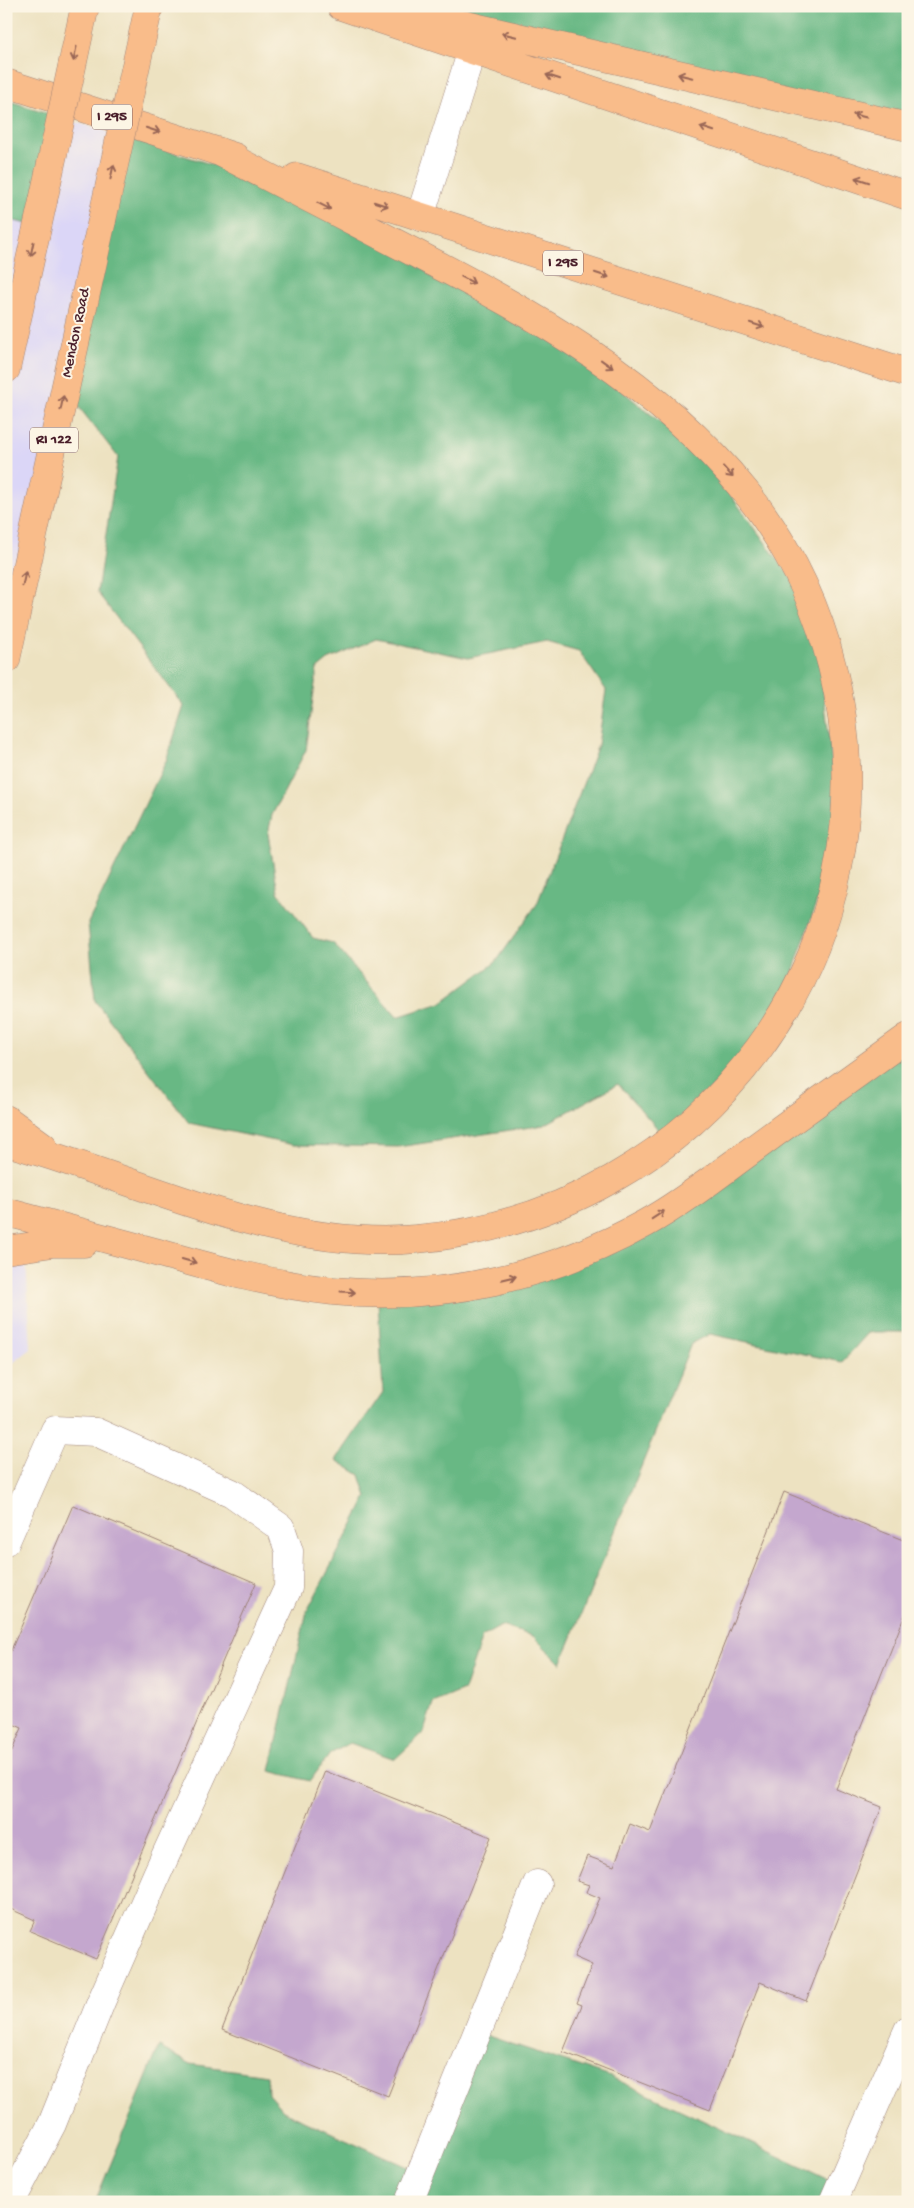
<svg xmlns="http://www.w3.org/2000/svg" width="914" height="2208" font-family="'Gochi Hand',sans-serif">
  <rect width="100%" height="100%" fill="#fcf5e5"/>
  <filter id="ink" filterUnits="userSpaceOnUse"><feTurbulence type="fractalNoise" baseFrequency=".02" numOctaves="2"/><feDisplacementMap in="SourceGraphic" scale="10" xChannelSelector="R" yChannelSelector="G"/><feConvolveMatrix kernelMatrix="1 2 1 2 8 2 1 2 1" color-interpolation-filters="sRGB"/></filter>
  <filter id="wash" filterUnits="userSpaceOnUse"><feTurbulence type="fractalNoise" baseFrequency=".0096" numOctaves="4" result="noise"/><feDisplacementMap in="SourceGraphic" scale="20" xChannelSelector="R" yChannelSelector="G"/><feGaussianBlur stdDeviation="1.12" result="paint"/><feColorMatrix in="noise" values="0 0 0 0 0 0 0 0 0 0 0 0 0 0 0 0 0 1.4 0 .05"/><feComposite in="paint" operator="in"/></filter>
  <g filter="url(#wash)">
    <rect width="100%" height="100%" fill="#ede2c1"/>
    <path fill="#dbd6f7" d="M63 119 104 130 112 136 6 643V219L27 224Z
      M6 1252 26 1259 31 1349 6 1368Z"/>
    <path fill="#68b884" stroke="#596c58" fill-rule="evenodd" d="M457 6H908V131L863 122Z
      M6 100 45 112 55 120 27 224 6 219Z
      M124 137 297 191 566 345 702 456 792 579 818 646 835 788 831 860 777 1019 665 1137 618 1084 544 1125 398 1147 294 1145 189 1123 95 1001 88 923 166 761 184 706 97 592 118 457 64 388ZM376 639 468 658 547 642 579 651 606 690 598 745 537 904 496 962 441 1003 397 1017 333 943 313 938 278 892 268 834 272 815 306 750 317 669 328 660Z
      M908 1037V1332H869L842 1362 710 1334 691 1344 561 1664 533 1636 501 1626 482 1637 464 1690 433 1703 423 1733 395 1759 350 1743 330 1754 310 1781 270 1771 307 1611 367 1497 360 1475 336 1460 383 1392 378 1301 599 1247Z
      M479 2033 611 2077 833 2182 829 2202H95L159 2047 191 2064 267 2075 268 2094 283 2111 417 2171Z"/>
    <g id="blocks">
      <path fill="#c4a7ce" d="M784 1492 908 1542V1607L836 1789 882 1807 806 2001 760 1982 710 2110 563 2052 582 2005 577 2003 592 1965 574 1957 600 1898 586 1892 589 1885 577 1881 587 1856 614 1866 630 1824 650 1832Z
        M73 1505 256 1583 96 1959 30 1931 35 1920 6 1907V1764L22 1728 6 1721V1662Z
        M325 1771 491 1837 388 2096 222 2030Z"/>
    </g>
  </g>
  <g filter="url(#ink)">
    <use href="#blocks" fill-opacity="0" stroke="#9c8076" stroke-width="1"/>
    <g fill="none" stroke-linecap="round" stroke-linejoin="round">
      <defs>
        <path id="minor" d="M420 217 472 50
          M6 1541 55 1430 96 1432 232 1493 281 1528 289 1551 288 1588 157 1874 101 2002 52 2124 11 2202
          M409 2202 537 1884
          M833 2202 908 2030"/>
        <path id="major" d="M6 369 43 201
          M6 660 102 220"/>
        <path id="highway" d="M341 6 908 196
          M405 11 908 127
          M6 83 235 157
          M297 177 908 373
          M6 1119 43 1146
          M6 1142C137 1178 279 1252 416 1239 704 1214 903 948 832 666 816 602 786 542 745 491 656 381 534 314 411 251 347 218 283 185 218 151
          M6 1212C57 1226 108 1239 159 1253 216 1269 273 1285 333 1291 441 1302 551 1276 646 1223 682 1203 715 1177 748 1153 801 1114 854 1076 908 1037
          M6 1250 53 1243H84"/>
      </defs>
      <use href="#minor" stroke="#9c8076" stroke-width="29"/>
      <use href="#major" stroke="#9c8076" stroke-width="29"/>
      <use href="#highway" stroke="#9c8076" stroke-width="29"/>
      <use href="#minor" stroke="#fff" stroke-width="28"/>
      <use href="#major" stroke="#f9bc8a" stroke-width="28"/>
      <use href="#highway" stroke="#f9bc8a" stroke-width="28"/>
      <defs>
        <path id="major-bridge" d="M43 201 85 6
          M102 220 149 6"/>
      </defs>
      <use href="#major-bridge" stroke="#9c8076" stroke-width="29" stroke-linecap="butt"/>
      <use href="#major-bridge" stroke="#f9bc8a" stroke-width="28"/>
    </g>
    <defs><path id="oneway-shaft" d="M-6 0H5M1.5-3L5.5 0L1.5 3" fill="none" stroke-width="1.6" stroke-linecap="round" stroke-linejoin="round" transform="scale(1.25)"/></defs>
    <g stroke="#996656">
      <use href="#oneway-shaft" transform="translate(509 35) rotate(-167)"/>
      <use href="#oneway-shaft" transform="translate(75 54) rotate(102)"/>
      <use href="#oneway-shaft" transform="translate(685 76) rotate(-167)"/>
      <use href="#oneway-shaft" transform="translate(553 77) rotate(-162)"/>
      <use href="#oneway-shaft" transform="translate(860 116) rotate(-167)"/>
      <use href="#oneway-shaft" transform="translate(707 129) rotate(-162)"/>
      <use href="#oneway-shaft" transform="translate(153 130) rotate(18)"/>
      <use href="#oneway-shaft" transform="translate(112 172) rotate(-78)"/>
      <use href="#oneway-shaft" transform="translate(862 180) rotate(-162)"/>
      <use href="#oneway-shaft" transform="translate(381 204) rotate(18)"/>
      <use href="#oneway-shaft" transform="translate(324 206) rotate(27)"/>
      <use href="#oneway-shaft" transform="translate(32 249) rotate(102)"/>
      <use href="#oneway-shaft" transform="translate(602 275) rotate(18)"/>
      <use href="#oneway-shaft" transform="translate(468 280) rotate(27)"/>
      <use href="#oneway-shaft" transform="translate(757 325) rotate(18)"/>
      <use href="#oneway-shaft" transform="translate(607 364) rotate(36)"/>
      <use href="#oneway-shaft" transform="translate(62 403) rotate(-78)"/>
      <use href="#oneway-shaft" transform="translate(728 472) rotate(48)"/>
      <use href="#oneway-shaft" transform="translate(24 579) rotate(-78)"/>
      <use href="#oneway-shaft" transform="translate(658 1215) rotate(-33)"/>
      <use href="#oneway-shaft" transform="translate(189 1261) rotate(16)"/>
      <use href="#oneway-shaft" transform="translate(509 1278) rotate(-13)"/>
      <use href="#oneway-shaft" transform="translate(348 1292) rotate(3)"/>
    </g>
  </g>
  <g text-anchor="middle" dominant-baseline="central" stroke-width="4" stroke-linejoin="round" paint-order="stroke">
    <g fill="#fcf5e5" stroke="#7f5f63" stroke-width="1">
      <rect x="92" y="104.5" width="40" height="25" rx="4"/>
      <rect x="543" y="250.5" width="40" height="25" rx="4"/>
      <rect x="30" y="427.5" width="48" height="25" rx="4"/>
    </g>
    <g font-size="15" font-weight="bold" fill="#4a1f2b">
      <text x="112" y="117">I 295</text>
      <text x="563" y="263">I 295</text>
      <text x="54" y="440">RI 122</text>
    </g>
    <g font-size="16" fill="#4a1f2b" stroke="#fcf5e5">
      <text transform="translate(77 333) rotate(-78)">Mendon Road</text>
    </g>
  </g>
  <rect width="914" height="2208" fill="none" stroke="#fcf5e5" stroke-width="25"/>
</svg>
